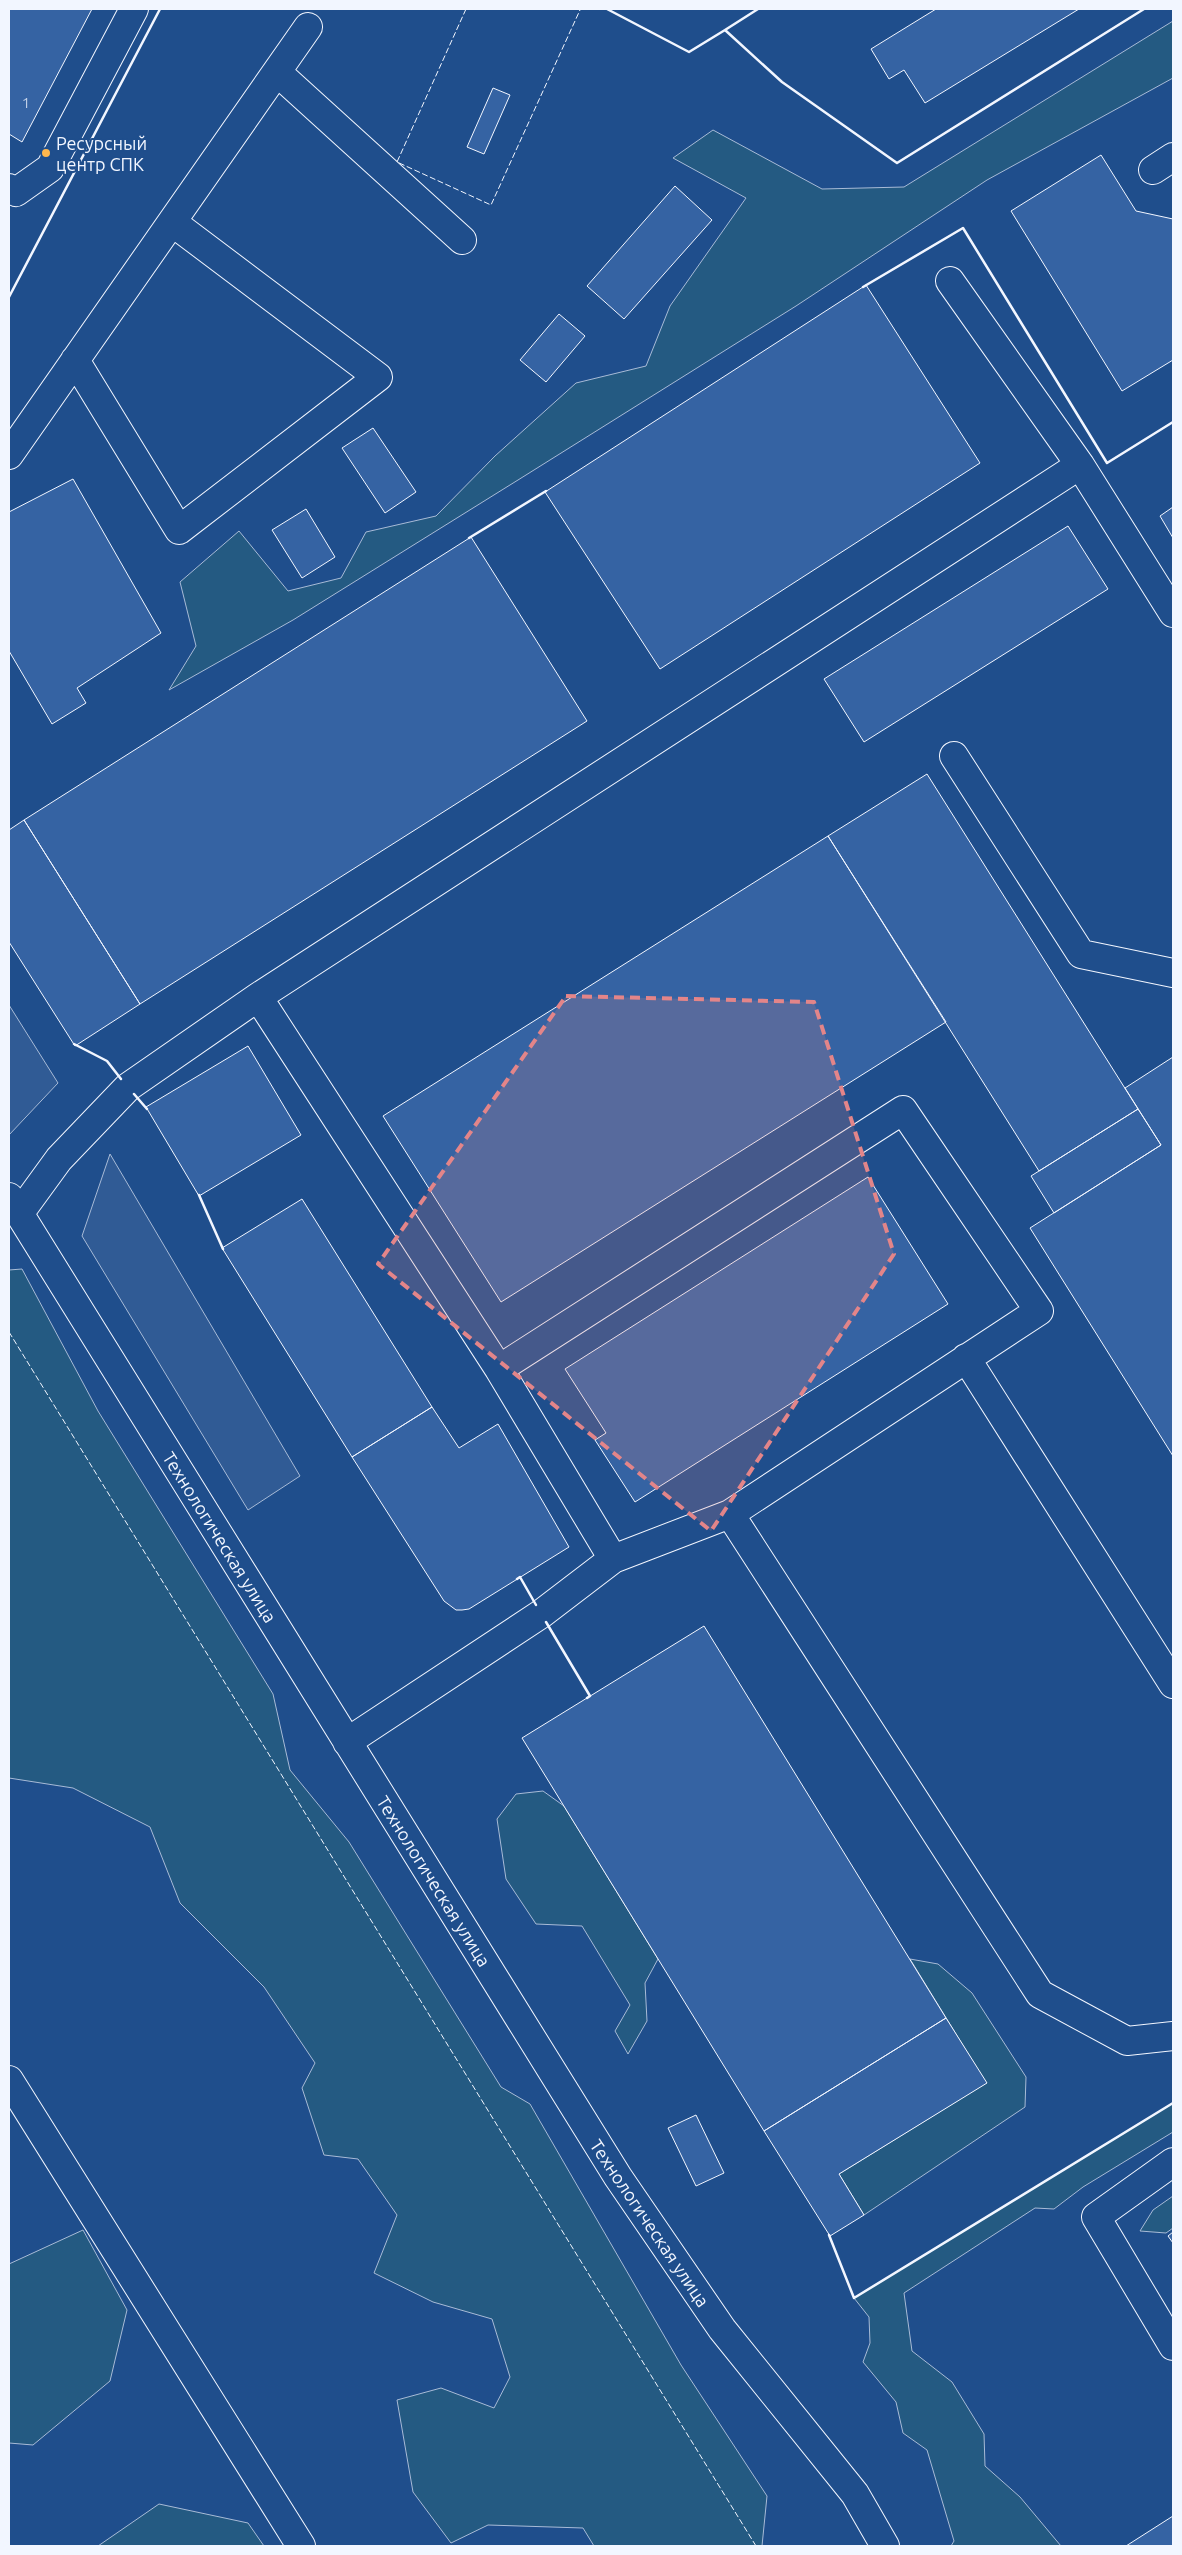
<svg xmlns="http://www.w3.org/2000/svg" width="1182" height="2555" font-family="Ubuntu,sans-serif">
  <rect width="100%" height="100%" fill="#1f4e8c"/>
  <path fill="#245a82" stroke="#a8bbd7" d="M1173 21V78L987 180 796 306 518 480 293 620 169 690 196 646 180 582 239 531 288 591 341 578 366 532 436 516 495 456 576 383 646 366 670 306 746 198 673 158 713 130 822 189 904 187Z
    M22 1269 98 1411 273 1694 290 1770 349 1842 501 2087 530 2104 681 2365 767 2496 762 2546H594L583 2528 488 2525 451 2543 413 2492 397 2400 441 2388 494 2408 510 2377 492 2319 433 2302 374 2273 397 2215 358 2159 324 2155 302 2088 315 2063 264 1987 180 1903 150 1827 73 1788 9 1778V1270Z
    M543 1791 564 1806 658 1959 645 1983 647 2021 628 2054 615 2031 630 2005 582 1926 536 1924 506 1879 497 1819 516 1794Z
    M910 1959 938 1964 972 1993 1026 2077 1025 2107 864 2215 839 2174 986 2083Z
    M1173 2103V2132L1083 2187 1054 2209 1035 2208 904 2293 912 2351 952 2382 984 2434 985 2466 1020 2497 1061 2546H951L954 2541 927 2450 903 2433 896 2402 863 2362 870 2343 869 2317 854 2298Z
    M1173 2196V2228L1166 2233 1140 2231 1153 2210Z
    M83 2230 127 2310 110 2381 33 2445 9 2443V2264Z
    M159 2504 248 2523 264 2546H98Z"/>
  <path fill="#305b95" stroke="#a8bbd7" d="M9 1005 58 1083 9 1135Z
    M110 1154 300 1476 248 1510 82 1236Z"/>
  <path fill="#3563a3" stroke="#f2f6ff" d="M9 9H92L22 142 9 134Z
    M936 9H1079L925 103 904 70 889 79 871 49Z
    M493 88 510 95 484 154 467 147Z
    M1101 155 1136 211 1173 219V360L1122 391 1011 211Z
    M675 186 712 220 624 319 587 286Z
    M866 285 980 463 660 669 545 492Z
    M559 314 585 336 546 382 520 360Z
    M373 428 416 492 385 513 342 448Z
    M73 479 161 633 77 688 86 703 52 724 9 651V512Z
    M1173 507V538L1160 516Z
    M306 509 335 557 302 578 272 530Z
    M1068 526 1108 589 864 742 824 679Z
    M471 537 587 721 140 1004 24 820Z
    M927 774 1138 1109 1039 1171 828 836Z
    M24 820 140 1004 75 1046 9 942V830Z
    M828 836 946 1022 501 1302 383 1116Z
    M248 1046 301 1135 199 1196 146 1107Z
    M1173 1057V1456L1030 1228 1161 1145 1125 1088Z
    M1138 1109 1161 1145 1054 1213 1031 1176Z
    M868 1177 948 1304 635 1502 595 1440 606 1433 565 1369Z
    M302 1199 432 1407 352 1457 222 1248Z
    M432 1407 459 1448 498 1424 569 1547 469 1609 462 1610H456L444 1601 352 1457Z
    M704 1626 946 2018 764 2131 522 1738Z
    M946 2018 987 2083 839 2174 864 2215 830 2236 764 2131Z
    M696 2115 724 2173 696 2186 668 2128Z
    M1173 2232V2243L1168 2236Z
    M1173 2516V2546H1126Z"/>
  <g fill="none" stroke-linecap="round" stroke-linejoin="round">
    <defs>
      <path id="minor" d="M277 72 462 240
        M1153 170 1173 157
        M9 188 16 192 50 168 134 9
        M950 281 1080 465 1173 613
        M75 360 179 530 378 377 172 222
        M9 455 308 27
        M954 756 1081 954 1173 973
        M258 997 499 1369 613 1559
        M9 1197 618 2177 722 2329 855 2494 885 2546
        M19 1214 59 1159 128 1087 258 997 1080 465
        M966 1358 1173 1684
        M730 1514 1040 1994 1127 2041 1173 2036
        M347 1742 541 1614 613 1559 730 1514 1039 1311 903 1110 499 1369
        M9 2080 301 2546
        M1173 2162 1096 2217 1173 2346"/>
    </defs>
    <use href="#minor" stroke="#f2f6ff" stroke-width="30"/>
    <use href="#minor" stroke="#1f4e8c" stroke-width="28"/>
    <path stroke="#f2f6ff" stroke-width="1" stroke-dasharray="6 2.5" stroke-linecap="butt" d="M466 9 397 162 491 205 580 10 577 9
      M9 1332 756 2546"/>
    <path stroke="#f2f6ff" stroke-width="2.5" d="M607 9 689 52 725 30 782 82 897 163 1144 9
      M725 30 758 9
      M863 287 963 228 1107 463 1173 422
      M9 297 160 9
      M469 538 546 491
      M74 1044 107 1061 121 1079
      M134 1094 147 1109
      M199 1195 223 1249
      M517 1579 520 1577 536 1605
      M546 1622 590 1696 587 1698
      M829 2235 854 2298 1173 2103"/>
  </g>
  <path fill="#e38589" fill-opacity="0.2" stroke="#e38589" stroke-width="4" stroke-dasharray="10 6" stroke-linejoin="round" d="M566 996 814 1002 894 1254 711 1531 378 1264Z"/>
  <circle fill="#ffb74d" stroke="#1f4e8c" stroke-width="2" cx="46" cy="153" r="5"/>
  <g text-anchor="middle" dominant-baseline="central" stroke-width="4" stroke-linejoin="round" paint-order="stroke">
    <g font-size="15" fill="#c3d1e8">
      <text x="26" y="102">1</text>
    </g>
    <g font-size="18" fill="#f2f6ff" stroke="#1f4e8c" text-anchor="start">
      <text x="56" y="143">Ресурсный<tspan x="56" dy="21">центр СПК</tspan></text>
    </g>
    <g font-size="18" fill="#f2f6ff" stroke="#1f4e8c">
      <text transform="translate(220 1537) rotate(58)">Технологическая улица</text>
      <text transform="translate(434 1881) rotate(58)">Технологическая улица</text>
      <text transform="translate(650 2223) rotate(56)">Технологическая улица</text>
    </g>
  </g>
  <rect width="1182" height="2555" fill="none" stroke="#f2f6ff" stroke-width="20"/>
</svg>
